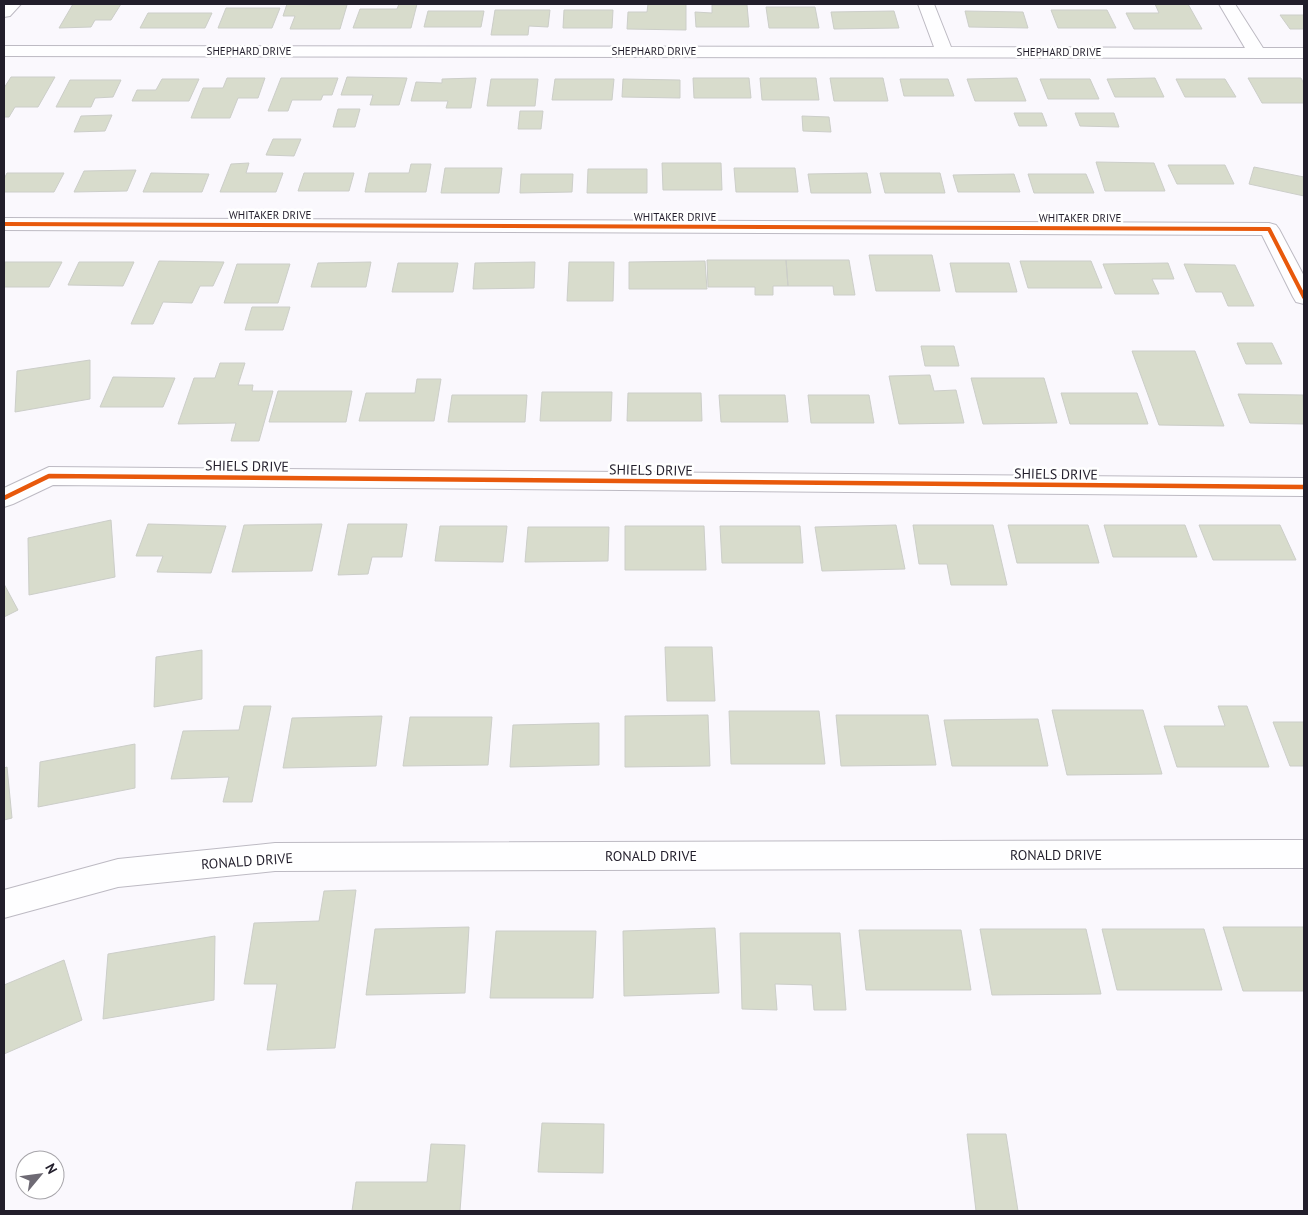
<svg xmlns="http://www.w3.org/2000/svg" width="1308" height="1215" font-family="'PT Sans',sans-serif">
  <rect width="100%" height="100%" fill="#faf8fd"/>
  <path fill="#d8dccc" stroke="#cccec9" d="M73 4H121L111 20H95L91 27 59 28Z
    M287 4 313 5H347L340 29H290L295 16H283Z
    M399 4H417L411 28H353L360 9H397Z
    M648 4H686V30L627 29 628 12H647Z
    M1155 4H1188L1202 29H1134L1126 13H1159Z
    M712 5H747L749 27H696L695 12 712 13Z
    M766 7H815L819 28H769Z
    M226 8H280L272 28H218Z
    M495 10H550L548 27 529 26 528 35H491Z
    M564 10H613L612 28H563Z
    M1051 10H1107L1116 28H1058Z
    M428 11H484L481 27H424Z
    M894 11 899 28 834 29 831 12Z
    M965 11 1023 12 1028 28 969 27Z
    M148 13H212L205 28H140Z
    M1280 15H1304V29H1290Z
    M11 77H55L38 107H15L9 117H4V88Z
    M347 77 407 78 399 105H370L373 95H341Z
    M227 78H265L258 98H238L230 118H191L203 88H223Z
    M281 78H338L332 95H323L321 100H292L288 111H268Z
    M476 78 471 108H446L448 101H411L416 82 442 83V79Z
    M693 78H749L751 98H694Z
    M760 78H816L819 100H762Z
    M830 78H883L888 101H834Z
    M1017 78 1026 101H975L967 79Z
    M1155 78 1164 97H1115L1107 79Z
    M1248 78H1301L1304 84V103H1262Z
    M162 79H199L189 101H132L137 90H156Z
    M491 79H538L535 106H487Z
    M555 79H614L612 100H552Z
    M623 79 680 80V98L622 97Z
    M900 79H948L954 96H904Z
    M1040 79H1090L1099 99H1048Z
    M1176 79H1225L1236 97H1185Z
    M70 80H121L113 97 95 98 91 107H56Z
    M338 109H360L355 127H333Z
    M520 111H543L541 129H518Z
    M1014 113H1042L1047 126H1019Z
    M1075 113H1114L1119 127 1080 126Z
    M112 115 105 131 74 132 81 116Z
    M802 116 829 117 831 132 803 131Z
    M273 139H301L294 156 266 155Z
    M1096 162 1154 163 1165 191H1105Z
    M249 163 246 173H283L276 192H220L231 164Z
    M662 163H721L722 190H663Z
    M411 164H431L426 192H365L369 173H409Z
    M1168 165H1225L1234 184H1177Z
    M1254 167 1304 177V196L1249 184Z
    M445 168H502L499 193H441Z
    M734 168H795L798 192H736Z
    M588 169H647V193H587Z
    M136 170 127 191 74 192 84 171Z
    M7 173H64L54 192H4V179Z
    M151 173 209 174 202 192H143Z
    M304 173H354L349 191H298Z
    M867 173 871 193H811L808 174Z
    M880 173H940L945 193H885Z
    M521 174H573L572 192 520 193Z
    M1014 174 1020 192H958L953 175Z
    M1028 174H1086L1094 193H1034Z
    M869 255H932L940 291H876Z
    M707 260H786L788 286H773V295H755V287H708Z
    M786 260H849L855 295H834L833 286H788Z
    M159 261 224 262 213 286H200L192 303 163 302 153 324H131Z
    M705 261 707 289H629V262Z
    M1020 261H1091L1102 288H1028Z
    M5 262H62L49 287H4Z
    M79 262H134L123 286 68 285Z
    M371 262 366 287H311L318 263Z
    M535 262 534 288 473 289 475 263Z
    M569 262H614L613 301H567Z
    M398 263H458L453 292H392Z
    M950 263H1009L1017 292H956Z
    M1168 263 1174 279H1152L1159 294H1115L1103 264Z
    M237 264H290L278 303H224Z
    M1184 264 1235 265 1254 306H1228L1222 292H1196Z
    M252 307H290L283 330H245Z
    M1237 343H1272L1282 364H1246Z
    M921 346H954L959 366H925Z
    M1132 351H1195L1224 426 1159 425Z
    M90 360V399L15 412 17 371Z
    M220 363H245L238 385H253L252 391H273L259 441H231L236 423 178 424 194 378H215Z
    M930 375 934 391 956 390 964 423 899 424 889 376Z
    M113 377 175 378 163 407H100Z
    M971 378H1044L1057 423 983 424Z
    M417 379H441L434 421H359L366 393H415Z
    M278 391H352L346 422H269Z
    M542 392H612L611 421H540Z
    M628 393H701L702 421H627Z
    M1061 393H1137L1148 424H1070Z
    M1238 394 1303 395 1304 424 1250 423Z
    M452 395H527L525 422H448Z
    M719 395H785L788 422H721Z
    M808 395H869L874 423H811Z
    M111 520 115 577 29 595 28 538Z
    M148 524 226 526 211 573 157 572 163 556H136Z
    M322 524 312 571 232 572 244 525Z
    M348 524H407L402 557H372L368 574 338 575Z
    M896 525 905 569 822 571 815 527Z
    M913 525H993L1007 585H951L947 564H919Z
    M1008 525H1088L1099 563H1017Z
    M1104 525H1185L1197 557H1113Z
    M1199 525H1280L1296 560H1213Z
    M440 526H507L503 562 435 561Z
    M625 526H704L706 570H625Z
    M720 526H800L803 563H722Z
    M528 527H609L608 561 525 562Z
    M4 584 18 610 4 617Z
    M665 647H712L715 701H667Z
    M202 650V699L154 707 156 657Z
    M244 706H271L252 802H223L229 777 171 779 183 731 239 730Z
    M1218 706H1247L1269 767H1177L1164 726H1225Z
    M1052 710H1143L1162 774 1067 775Z
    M729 711H819L825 764H731Z
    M708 715 710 766 625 767V716Z
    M836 715H928L936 765 841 766Z
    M382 716 376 766 283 768 292 718Z
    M410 717H492L488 765 403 766Z
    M1038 719 1048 766H952L944 720Z
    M1273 722H1304V766H1290Z
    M599 723V765L510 767 513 725Z
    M135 744V788L38 807 40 762Z
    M7 767 12 818 4 820V768Z
    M356 890 335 1048 267 1050 277 984H244L254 923 319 921 324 891Z
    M469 927 465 993 366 995 375 929Z
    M1223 927H1304V991H1243Z
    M715 928 719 993 624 996 623 931Z
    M980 929H1086L1101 994 992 995Z
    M1102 929H1204L1222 990H1117Z
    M859 930H961L971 990H866Z
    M496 931H596L593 998H490Z
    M740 933H840L846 1010H814L812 985 775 984 777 1010 742 1009Z
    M215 936 214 1000 103 1019 108 954Z
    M64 960 82 1020 4 1054V985Z
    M542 1123 604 1124 603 1173 538 1172Z
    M967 1134H1006L1018 1211H976Z
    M431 1144 465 1145 460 1211H352L356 1182H427Z"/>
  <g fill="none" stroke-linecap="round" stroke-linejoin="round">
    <defs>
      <path id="minor" d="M4 4H21L10 16 4 17Z
        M918 4H934L951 47 1245 48 1219 4H1235L1263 48H1304V58L4 56V46L934 47Z
        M4 218 1269 223 1276 225 1279 229 1304 276V304L1296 302 1293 297 1262 235 4 230Z
        M49 467 1304 478V496L53 485 13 504 4 507V488Z
        M1304 840V868L275 871 118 887 4 918V890L118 859 275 843Z"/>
    </defs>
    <use href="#minor" stroke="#bdbac3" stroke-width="2"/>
    <use href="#minor" fill="#fefeff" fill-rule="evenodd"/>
    <defs>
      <path id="cycleway-far1" d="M4 224 1269 229 1304 297"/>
      <path id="cycleway" d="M4 498 49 476 1304 487"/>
    </defs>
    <use href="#cycleway-far1" stroke="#fff" stroke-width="5.5"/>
    <use href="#cycleway" stroke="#fff" stroke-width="8"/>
    <use href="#cycleway-far1" stroke="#e8590c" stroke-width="4"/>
    <use href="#cycleway" stroke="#e8590c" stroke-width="4.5"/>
  </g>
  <g text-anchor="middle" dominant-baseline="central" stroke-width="5" stroke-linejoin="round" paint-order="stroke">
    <g font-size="11" fill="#221e2b" stroke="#fff">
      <text x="249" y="51">SHEPHARD DRIVE</text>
      <text x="654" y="51">SHEPHARD DRIVE</text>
      <text x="1059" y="52">SHEPHARD DRIVE</text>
      <text x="270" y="215">WHITAKER DRIVE</text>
      <text x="675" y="217">WHITAKER DRIVE</text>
      <text x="1080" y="218">WHITAKER DRIVE</text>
    </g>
    <g font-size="14" fill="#221e2b" stroke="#fff">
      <text transform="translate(247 466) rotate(1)">SHIELS DRIVE</text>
      <text transform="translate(651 470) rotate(1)">SHIELS DRIVE</text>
      <text transform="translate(1056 474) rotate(1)">SHIELS DRIVE</text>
      <text x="1056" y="855">RONALD DRIVE</text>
      <text x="651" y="856">RONALD DRIVE</text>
      <text transform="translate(247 861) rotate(-4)">RONALD DRIVE</text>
    </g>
  </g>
  <rect width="1308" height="1215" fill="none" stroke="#221e2b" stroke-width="10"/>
  <g transform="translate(40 1175) rotate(61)"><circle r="24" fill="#ffffff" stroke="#a7a5aa"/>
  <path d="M0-4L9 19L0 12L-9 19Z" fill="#6e6a74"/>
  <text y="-8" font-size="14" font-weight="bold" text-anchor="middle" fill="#221e2b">N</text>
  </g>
</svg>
